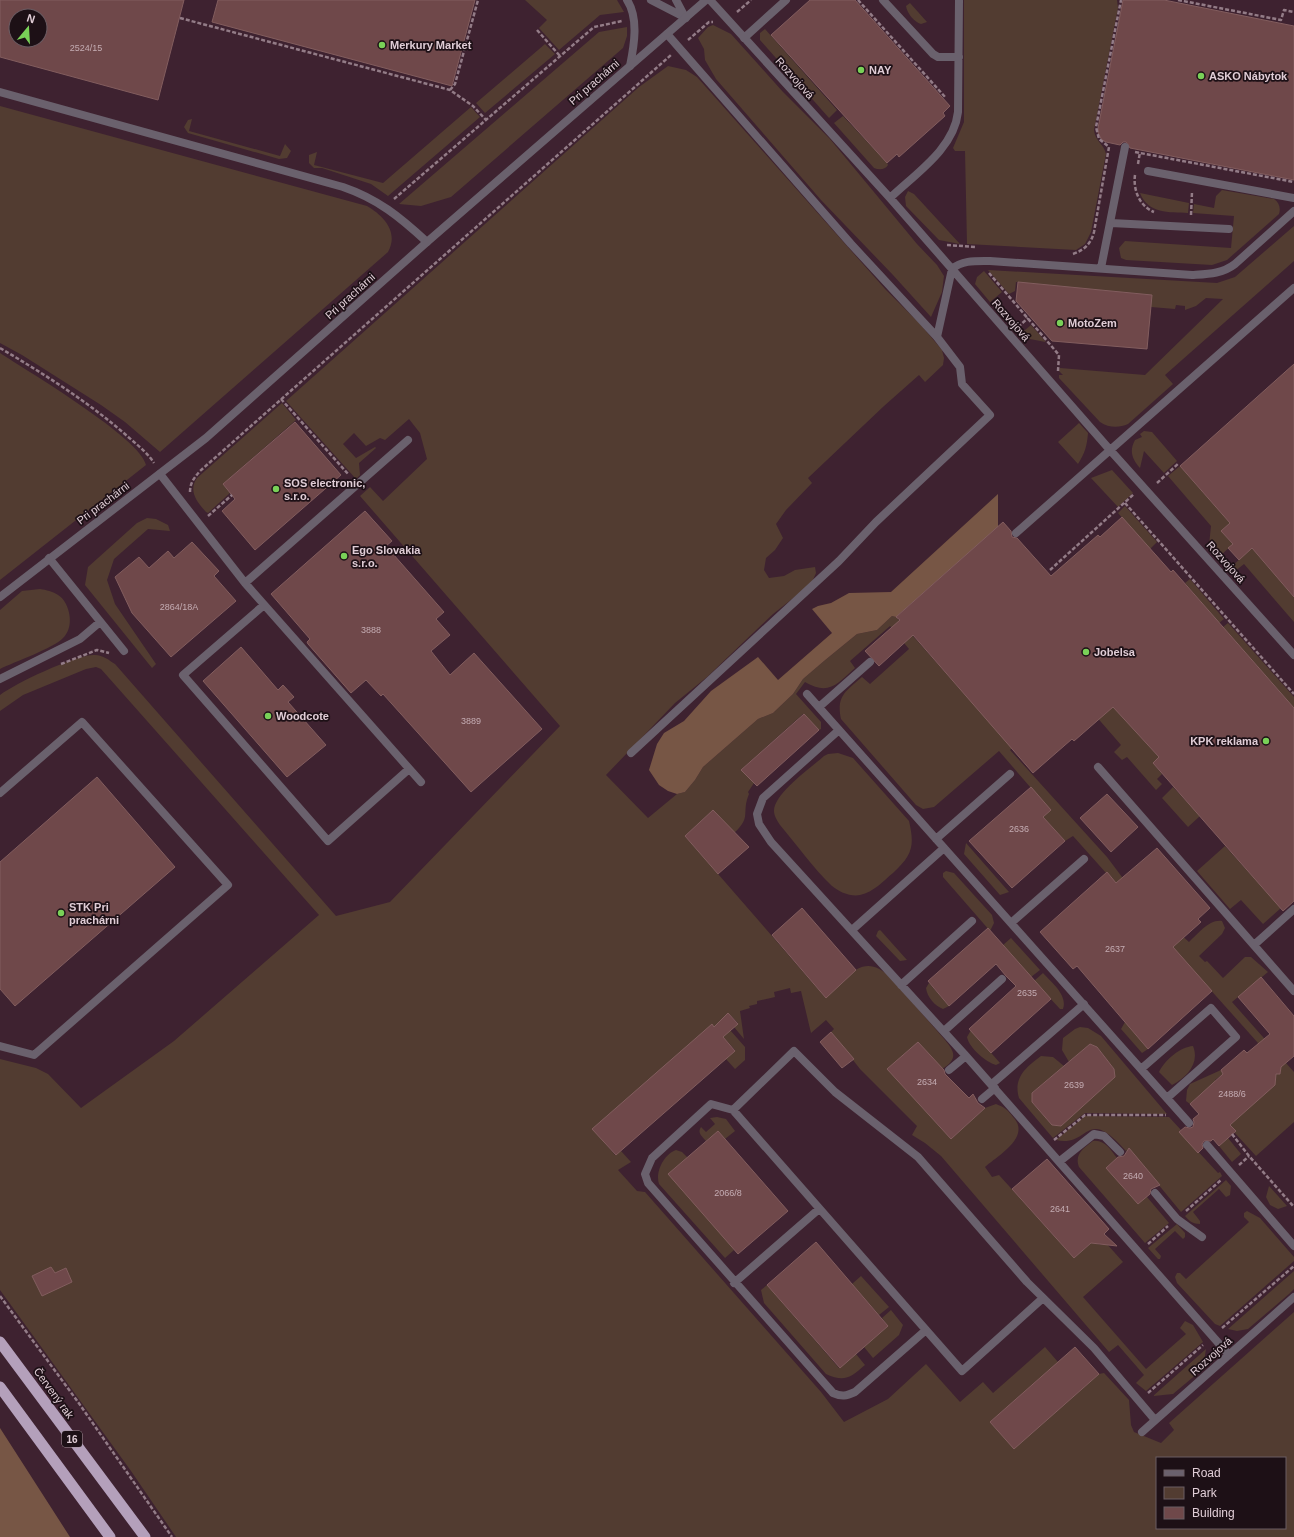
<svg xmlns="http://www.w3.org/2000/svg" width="1294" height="1537" font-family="Arial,sans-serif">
  <rect width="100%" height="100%" fill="#3e2230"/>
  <path fill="#523c31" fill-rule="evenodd" d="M525 0H617L624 12 600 15 559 50 539 28 547 20Z
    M964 0H1117L1118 8 1094 130C1095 141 1104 144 1106 154L1091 232 1085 244 1076 250 967 244 965 151H955L953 148 964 122Z
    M910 3 927 22 921 24C914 22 907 13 906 6Z
    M713 25 731 34 783 92 830 139 917 244 937 265 944 276 942 292 931 317 893 275 821 200 716 79 705 60 704 49 698 38 708 27Z
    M627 27V36L623 48 451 197 421 206 399 204 599 32Z
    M765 29 837 110 829 118 760 40V33Z
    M545 44 555 54 485 113 476 103Z
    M668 66 686 70 697 77 886 290 920 324 942 350 944 358 943 365 925 382 919 375 884 406 808 478 812 483 786 510 776 524 783 538 775 550 766 558 764 570 769 578 784 576 795 570 815 567 816 573 811 584 773 614 707 677 675 703 606 775 648 818 677 794 685 792 695 780 703 767 758 719 773 713 793 694 803 679 824 661 857 634 877 630 892 616 896 617 1009 744 1085 676 1159 757 1153 763 1162 774 1157 779 1162 784 1156 790 1127 757 1122 760 1114 752 1121 745 1075 692 1010 750 1107 857 1134 893 1189 942C1198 934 1209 919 1222 921L1225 928 1222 934 1199 956 1205 962 1207 961 1223 978 1245 957H1251L1268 972 1232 1002 1294 1072V1122L1256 1156 1234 1132 1236 1131 1230 1125 1272 1073 1280 1074 1281 1070 1272 1069 1256 1046 1258 1043 1073 836 1065 841 1043 817 1050 810 999 751 934 807 923 809 916 805 841 719C836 696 846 691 862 677L870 684 909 649 890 626 850 661 855 668C837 684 829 696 805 682L796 694 821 722V729L819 730 803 714 742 769 754 783 748 792 749 794C741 813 752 817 734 833L713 810 685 836 825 997C848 979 862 949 891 978L945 1040C955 1052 958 1059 942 1069L918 1042 888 1069 951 1139 985 1108 996 1104C1004 1107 1008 1110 1013 1117 1032 1137 997 1156 985 1167L992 1177 999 1175 1074 1258 1091 1243 1103 1245 1106 1243 1123 1262 1083 1297 1146 1369 1186 1334 1180 1328 1185 1321 1193 1325 1203 1342 1146 1391 1136 1383 1144 1375 1118 1345 1109 1352 941 1156 925 1143 912 1135 917 1126 860 1069 831 1032 834 1029 826 1020 811 1033 801 991 791 993 790 988 774 992 775 997 757 1001V1004L749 1006 750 1008 740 1011 744 1039 734 1027 738 1023 728 1013 719 1022 728 1032 730 1030 745 1047V1060L735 1069 726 1059 735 1050 712 1025 593 1129 615 1155 621 1151 631 1162 618 1170 637 1191 645 1192 821 1392 844 1422 888 1399 926 1364 960 1402 983 1382 993 1393 1045 1347 1058 1362 990 1422 1014 1448 1099 1374 1104 1373 1129 1400 1131 1425 1134 1432 1161 1443 1174 1430 1169 1423 1294 1312V1537H176L131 1471 0 1290V1059L36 1068 48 1074 81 1108 174 1041 319 915 101 669 96 667 86 669 23 695 0 711V695C16 683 73 656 93 655 102 654 109 660 115 664L336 916 390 902 560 726 360 496 370 487 383 501 427 459 420 433 409 419 385 440 380 438 366 446 354 433 343 444 356 458 375 447 376 448 359 463 360 475 356 479 286 401 639 87ZM1157 1458H1285V1528H1157Z
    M0 106 367 206C384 216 399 232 388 252L160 452 125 422 101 405 22 355 0 343Z
    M471 107 480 117 388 196 371 184 322 168H314L309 163V155L317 152 314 165 383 183Z
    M843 116 887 163 888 165C885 170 879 170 874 168L834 123Z
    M192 119 189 131 280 156 285 144 291 151 287 158 279 159 188 133 184 127 188 120Z
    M1222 190 1274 199C1279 202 1281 208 1279 214L1227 260 1212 265 1126 260 1121 258 1119 248 1125 241 1231 248 1234 216 1193 213 1194 204 1214 208 1216 196Z
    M908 191 914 194 960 244 939 240 906 206 905 197Z
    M1140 193 1189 203 1188 213C1169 212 1148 214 1140 193Z
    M1294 226V261L1165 375 1173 384 1128 424C1119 428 1109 428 1100 422L1059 378V375H1063L1059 371 1060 368 1145 375 1223 299 1206 298 1196 306 1185 310V306L1176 305 1175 309 1151 307V295L1016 282 1015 291 1009 294 988 270 1217 283 1235 277Z
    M984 271 1002 292 990 302 975 284 977 277Z
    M1031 325 1046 342 1024 338 1019 335Z
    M0 353C26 370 142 439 146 465L0 580Z
    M282 403 296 420 223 484 230 493 208 513 206 512C197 502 188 491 197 478Z
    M1079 423 1088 433C1087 446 1085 453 1078 464L1058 442Z
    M1144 431 1152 432 1177 461 1164 473 1144 451 1140 468C1132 459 1129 451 1135 440L1142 437 1140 434Z
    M1180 466 1230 523 1221 531 1233 544 1219 557 1209 545 1211 526 1168 476Z
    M1112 470 1133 493 1118 507 1091 478Z
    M1125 506 1157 542 1150 549 1118 513Z
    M147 518 156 519 168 525 170 531 148 529 114 559 107 580 115 604 156 664 152 668 85 585 88 567 137 523Z
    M1252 548 1294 597V622L1244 564 1234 572 1230 568Z
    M1190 579 1224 619 1219 623 1185 583Z
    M40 589C53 591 64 595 68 609 71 618 71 630 63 638 54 648 14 662 0 669V610L22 591Z
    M1228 623 1294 697V708L1223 627Z
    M838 753 853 758 909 821C915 847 912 855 893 873 883 881 874 892 860 895 851 897 839 892 832 886 813 868 797 845 780 825 777 820 774 816 774 811 774 793 811 768 824 756L828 754Z
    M1173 787 1200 816 1188 827 1162 798Z
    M966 843 1009 892 1000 895 964 854Z
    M1225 846 1281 908 1263 924 1241 900 1230 909 1197 871Z
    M946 871 954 873 992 915 994 923 990 931 943 877V873Z
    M880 930 882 932 907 960 900 961 876 936 878 931Z
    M1011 938 1040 970 1031 977 1003 945Z
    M1043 973C1051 982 1068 995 1063 1009H1060L1034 981Z
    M929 983 949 1006 943 1009C935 1006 927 997 926 988Z
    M1125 1022 1148 1049 1142 1053 1121 1029Z
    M1080 1027 1088 1028 1101 1036 1167 1114 1085 1113 1053 1138 1052 1137 1019 1098C1013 1078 1026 1067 1041 1056L1053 1057 1064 1066 1032 1093V1102L1052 1125 1061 1126 1114 1069 1097 1047 1090 1044 1069 1062 1062 1050 1063 1038 1075 1029Z
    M971 1030 1000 1063 996 1065C986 1062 969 1048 967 1037Z
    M1193 1046C1200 1063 1187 1077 1172 1085L1159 1072C1165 1060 1180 1047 1193 1046Z
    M1221 1070 1223 1074 1215 1080V1083L1190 1104 1186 1101 1187 1090 1190 1084Z
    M1085 1116 1169 1117 1181 1130 1180 1132 1218 1173 1220 1172 1222 1176 1181 1212 1129 1149 1126 1151C1085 1104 1090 1148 1056 1140Z
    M717 1117 726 1119 735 1131 725 1139 718 1131 706 1141C702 1136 697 1133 701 1127L706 1132 715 1124 710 1118Z
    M1228 1138 1241 1154 1232 1162 1219 1146Z
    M1093 1141C1104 1139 1111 1150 1117 1158L1106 1168 1147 1197 1169 1223 1145 1243 1079 1167C1074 1154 1084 1148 1093 1141Z
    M676 1150 682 1152 687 1157 734 1250 725 1258 659 1184C655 1172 664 1154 676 1150Z
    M1226 1180 1231 1186 1230 1195 1226 1197 1219 1189 1193 1212 1200 1221V1224C1193 1224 1189 1221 1185 1216Z
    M1269 1186 1287 1206 1278 1209 1270 1205 1266 1197Z
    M1247 1211 1260 1218 1294 1257V1261L1220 1326 1215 1324 1177 1283 1175 1277 1177 1273H1180L1186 1279 1249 1222 1244 1217V1213Z
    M1177 1224 1185 1233V1237L1183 1239 1175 1231 1155 1249 1161 1256 1160 1259H1158L1148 1248Z
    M1294 1271V1289L1289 1294 1248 1329 1237 1331 1228 1329Z
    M861 1276 889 1307 879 1315 852 1284Z
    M767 1285 839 1368 856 1354 865 1365C851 1377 845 1383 826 1374L764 1303 761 1290Z
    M891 1310 903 1325 899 1335 873 1358 864 1347 888 1326 882 1318Z
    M1206 1349 1204 1362 1198 1373 1173 1394 1153 1396Z"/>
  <path fill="#775645" d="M998 494V527L896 617 892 616 877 630 857 634 824 661 803 679 793 694 773 713 758 719 703 767 695 780 685 792 677 794 668 791 659 785 649 770 657 744 664 733 684 721 711 691 758 657 778 680 832 633 812 609 818 606 831 603 849 593 891 592Z
    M0 1428 70 1537H0Z"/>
  <path fill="#6f484a" stroke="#825d5e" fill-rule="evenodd" d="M0 0H184L158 100 0 57ZM16 16H40V40H16Z
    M218 0H475L452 86 212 22Z
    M810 0H855L950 106 943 113 945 116 899 157 897 154 887 163 771 35Z
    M1123 0H1164L1294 26V180L1130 148 1126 142H1123L1120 145 1106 142 1102 140 1098 133V128Z
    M1018 282 1152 295 1147 349 1052 341 1016 301Z
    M1294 364V597L1252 548 1239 560 1228 548 1233 544 1221 531 1230 523 1180 466Z
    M295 422 341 475 255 550 222 511 235 499 223 484Z
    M365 511 392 541 386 546 444 612 436 619 450 635 431 651 450 675 474 653 542 729 471 792 383 694 381 696 366 680 351 693 308 644 307 642 310 639 271 594Z
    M1122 517 1171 572 1173 570 1294 708V901L1283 911 1153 763 1159 757 1113 707 1074 741 1072 739 1033 773 913 635 879 666 865 651 900 620 896 617 1003 522 1011 531 1012 537 1017 538 1051 576 1098 535 1100 537Z
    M192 542 219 571 214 576 236 601 171 657 132 613 115 577 139 557 149 568 168 551 174 558Z
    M241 647 278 690 283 685 294 697 288 702 326 745 287 777 203 681Z
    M804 714 819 730 757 786 741 770Z
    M97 777 175 867 15 1006 0 989V862Z
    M1031 787 1051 810 1043 817 1065 841 1012 888 969 841Z
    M1107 794 1138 827 1111 852 1080 818Z
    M713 810 749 847 718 874 685 836Z
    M1157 848 1210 908 1198 919 1201 922 1173 947 1212 991 1148 1049 1077 966 1073 969 1040 932 1107 872 1116 883Z
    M802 908 856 970 826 998 772 935Z
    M988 928 1051 999 991 1053 969 1029 1016 986 1006 976 996 964 949 1006 928 981Z
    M1261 977 1294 1016V1056L1281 1067 1280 1074H1276L1275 1085 1230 1125 1236 1131 1219 1146 1213 1139 1211 1141H1204L1202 1144 1203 1148 1198 1153 1179 1132 1185 1127 1190 1128 1193 1127 1194 1122 1193 1119 1199 1114 1190 1104 1223 1074 1221 1070 1244 1050 1247 1053 1270 1034 1238 997Z
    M728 1013 738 1024 723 1037 735 1051 616 1155 592 1129 712 1024 714 1027Z
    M831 1032 854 1059 842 1068 820 1042Z
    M918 1042 944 1070 945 1074 969 1098 973 1094 978 1103 985 1108 951 1139 887 1069Z
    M1090 1044 1097 1047 1114 1069 1115 1077 1061 1126 1052 1125 1032 1102V1093Z
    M718 1131 788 1211 738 1254 668 1174Z
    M1129 1148 1160 1185 1151 1189 1150 1194 1138 1204 1106 1168 1118 1157 1124 1156Z
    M1047 1159 1109 1229 1104 1234 1117 1246 1091 1243 1074 1258 1012 1189Z
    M816 1242 888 1326 840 1368 767 1285Z
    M51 1267 55 1273 66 1268 72 1282 42 1296 32 1276Z
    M1075 1347 1099 1374 1014 1449 990 1422Z"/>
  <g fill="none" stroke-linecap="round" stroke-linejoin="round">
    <path stroke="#937c87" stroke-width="2.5" stroke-dasharray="4 2" stroke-linecap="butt" d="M858 0 946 98
      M1178 0 1281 20 1284 10 1294 12
      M737 12 751 0
      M180 18 450 90 473 106 486 120
      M537 30 560 56
      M688 40 709 22H713
      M450 90 455 84 478 0
      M1135 152 1294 182
      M1138 164 1140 152
      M1135 175C1133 189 1139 206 1154 212
      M394 199 594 27 622 21
      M1191 215 1192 192
      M947 245 976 247
      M1073 254C1084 250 1091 244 1094 232L1109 147 1099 139 1096 127 1121 0
      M989 273 1059 355 1058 371
      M1018 327 1028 318
      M0 348C44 374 87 401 126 435 136 444 147 452 154 463
      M281 399 349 475
      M1157 483 1179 463
      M190 492C190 483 194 478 200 471L671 55
      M1125 503 1294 694
      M208 516 232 495
      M1050 570 1134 494
      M61 664 97 650 109 653
      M1232 1134 1249 1156 1294 1207
      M1054 1140 1085 1115H1166
      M1239 1165 1249 1156
      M1186 1211 1221 1180
      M1148 1244 1168 1226
      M0 1296 78 1402 172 1537
      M1222 1328 1294 1266
      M1148 1393 1203 1345"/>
    <path stroke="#6a616d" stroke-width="8" d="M627 0C639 18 634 46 630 66
      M651 0 686 18
      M676 0 685 17
      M710 0 890 198 1110 450 1294 655
      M883 0 933 54 938 57H959
      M667 34 851 244 937 337
      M744 38 786 0
      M0 92 343 187C378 199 400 217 427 242
      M1148 171 1294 198
      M890 198C915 174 954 149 958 112L959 0
      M1111 223 1229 229
      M1101 268 1125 147
      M160 474 245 583 421 782
      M1016 533 1294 288
      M49 558 124 651
      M245 583 408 440
      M264 605 183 675 328 841 409 769
      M0 679 80 639 100 622
      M807 694 1189 1123
      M819 707 870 662
      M839 730 763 798 757 814 759 824 771 842 966 1056 1229 1355
      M631 753 839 561 876 522 990 415 962 384 960 367 937 337 952 269C962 260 976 261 990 261L1192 275C1208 274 1222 274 1235 264L1294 211
      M1098 767 1294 991
      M0 793 82 722 228 885 34 1055 0 1046
      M936 839 1010 774
      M1011 923 1084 859
      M852 930 944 848
      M1254 945 1294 909
      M901 985 972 921
      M944 1031 1002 979
      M1141 1069 1211 1008 1236 1037 1167 1098
      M949 1070 966 1056
      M992 1084 1084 1004
      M982 1099 995 1088
      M733 1110 794 1051 835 1092 918 1157 1027 1282 1094 1348 1155 1420
      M1207 1145 1294 1246
      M1060 1161 1094 1134 1104 1136 1120 1152
      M1155 1193 1177 1219 1202 1237
      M734 1283 819 1209
      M926 1330 855 1392C846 1396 842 1397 833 1393L648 1183 645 1174 652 1158 711 1104 733 1110 962 1371 1043 1298
      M1142 1432 1294 1297"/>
    <path stroke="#6a616d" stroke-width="8" d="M0 597 206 438 427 242 706 0"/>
    <path stroke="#b4a0bb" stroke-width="11" d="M0 1342 145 1537
      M0 1387 110 1537"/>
  </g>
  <g fill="#79d158" stroke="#1d1016" stroke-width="1.5">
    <circle cx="382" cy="45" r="4"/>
    <circle cx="861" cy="70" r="4"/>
    <circle cx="1201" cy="76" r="4"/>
    <circle cx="1060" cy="323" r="4"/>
    <circle cx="276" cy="489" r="4"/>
    <circle cx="344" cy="556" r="4"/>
    <circle cx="1086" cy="652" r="4"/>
    <circle cx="268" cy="716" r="4"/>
    <circle cx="1266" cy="741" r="4"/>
    <circle cx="61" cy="913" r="4"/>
  </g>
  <g text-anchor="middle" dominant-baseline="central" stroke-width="3.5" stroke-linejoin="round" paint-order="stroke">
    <g font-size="9" fill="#c4acb3">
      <text x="86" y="48">2524/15</text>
      <text x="179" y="607">2864/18A</text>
      <text x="371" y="630">3888</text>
      <text x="471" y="721">3889</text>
      <text x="1019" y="829">2636</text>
      <text x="1115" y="949">2637</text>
      <text x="1027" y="993">2635</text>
      <text x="927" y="1082">2634</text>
      <text x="1074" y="1085">2639</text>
      <text x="1232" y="1094">2488/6</text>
      <text x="1133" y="1176">2640</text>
      <text x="728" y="1193">2066/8</text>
      <text x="1060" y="1209">2641</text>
    </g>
    <rect fill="#1d1016" stroke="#a6949c" stroke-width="1" x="62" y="1431" width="20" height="16" rx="3"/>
    <g font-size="10" font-weight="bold" fill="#e0cdd6">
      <text x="72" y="1439">16</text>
    </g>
    <g font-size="11" font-weight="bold" fill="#e0cdd6" stroke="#1d1016" text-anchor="start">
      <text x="390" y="45">Merkury Market</text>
      <text x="869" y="70">NAY</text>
      <text x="1209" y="76">ASKO Nábytok</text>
      <text x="1068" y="323">MotoZem</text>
      <text x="284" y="483">SOS electronic,<tspan x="284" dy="13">s.r.o.</tspan></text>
      <text x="352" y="550">Ego Slovakia<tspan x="352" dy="13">s.r.o.</tspan></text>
      <text x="1094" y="652">Jobelsa</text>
      <text x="276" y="716">Woodcote</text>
      <text x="1258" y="741" text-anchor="end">KPK reklama</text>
      <text x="69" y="907">STK Pri<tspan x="69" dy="13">prachárni</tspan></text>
    </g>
    <g font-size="11" fill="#e0cdd6" stroke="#1d1016">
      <text transform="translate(795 78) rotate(48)">Rozvojová</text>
      <text transform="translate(594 82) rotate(-41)">Pri prachárni</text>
      <text transform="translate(350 296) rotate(-42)">Pri prachárni</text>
      <text transform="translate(1011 320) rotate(49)">Rozvojová</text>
      <text transform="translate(103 503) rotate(-37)">Pri prachárni</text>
      <text transform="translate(1226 562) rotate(48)">Rozvojová</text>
      <text transform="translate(1211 1356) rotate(-42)">Rozvojová</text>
      <text transform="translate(54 1393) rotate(54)">Červený rak</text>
    </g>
  </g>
  <rect x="1156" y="1457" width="130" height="72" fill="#1d1016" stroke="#6b5c63"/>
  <rect x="1164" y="1470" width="20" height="6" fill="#6a616d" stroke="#6b5c63"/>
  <text x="1192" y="1477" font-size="12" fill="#e0cdd6">Road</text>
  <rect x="1164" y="1487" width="20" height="12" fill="#523c31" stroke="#6b5c63"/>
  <text x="1192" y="1497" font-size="12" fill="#e0cdd6">Park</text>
  <rect x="1164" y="1507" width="20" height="12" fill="#6f484a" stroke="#6b5c63"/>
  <text x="1192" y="1517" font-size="12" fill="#e0cdd6">Building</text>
  <g transform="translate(28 28) rotate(18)"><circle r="19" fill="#1d1016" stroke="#6b5c63"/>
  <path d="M0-3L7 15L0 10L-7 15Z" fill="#79d158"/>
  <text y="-6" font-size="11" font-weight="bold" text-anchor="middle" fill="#e0cdd6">N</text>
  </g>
</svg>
